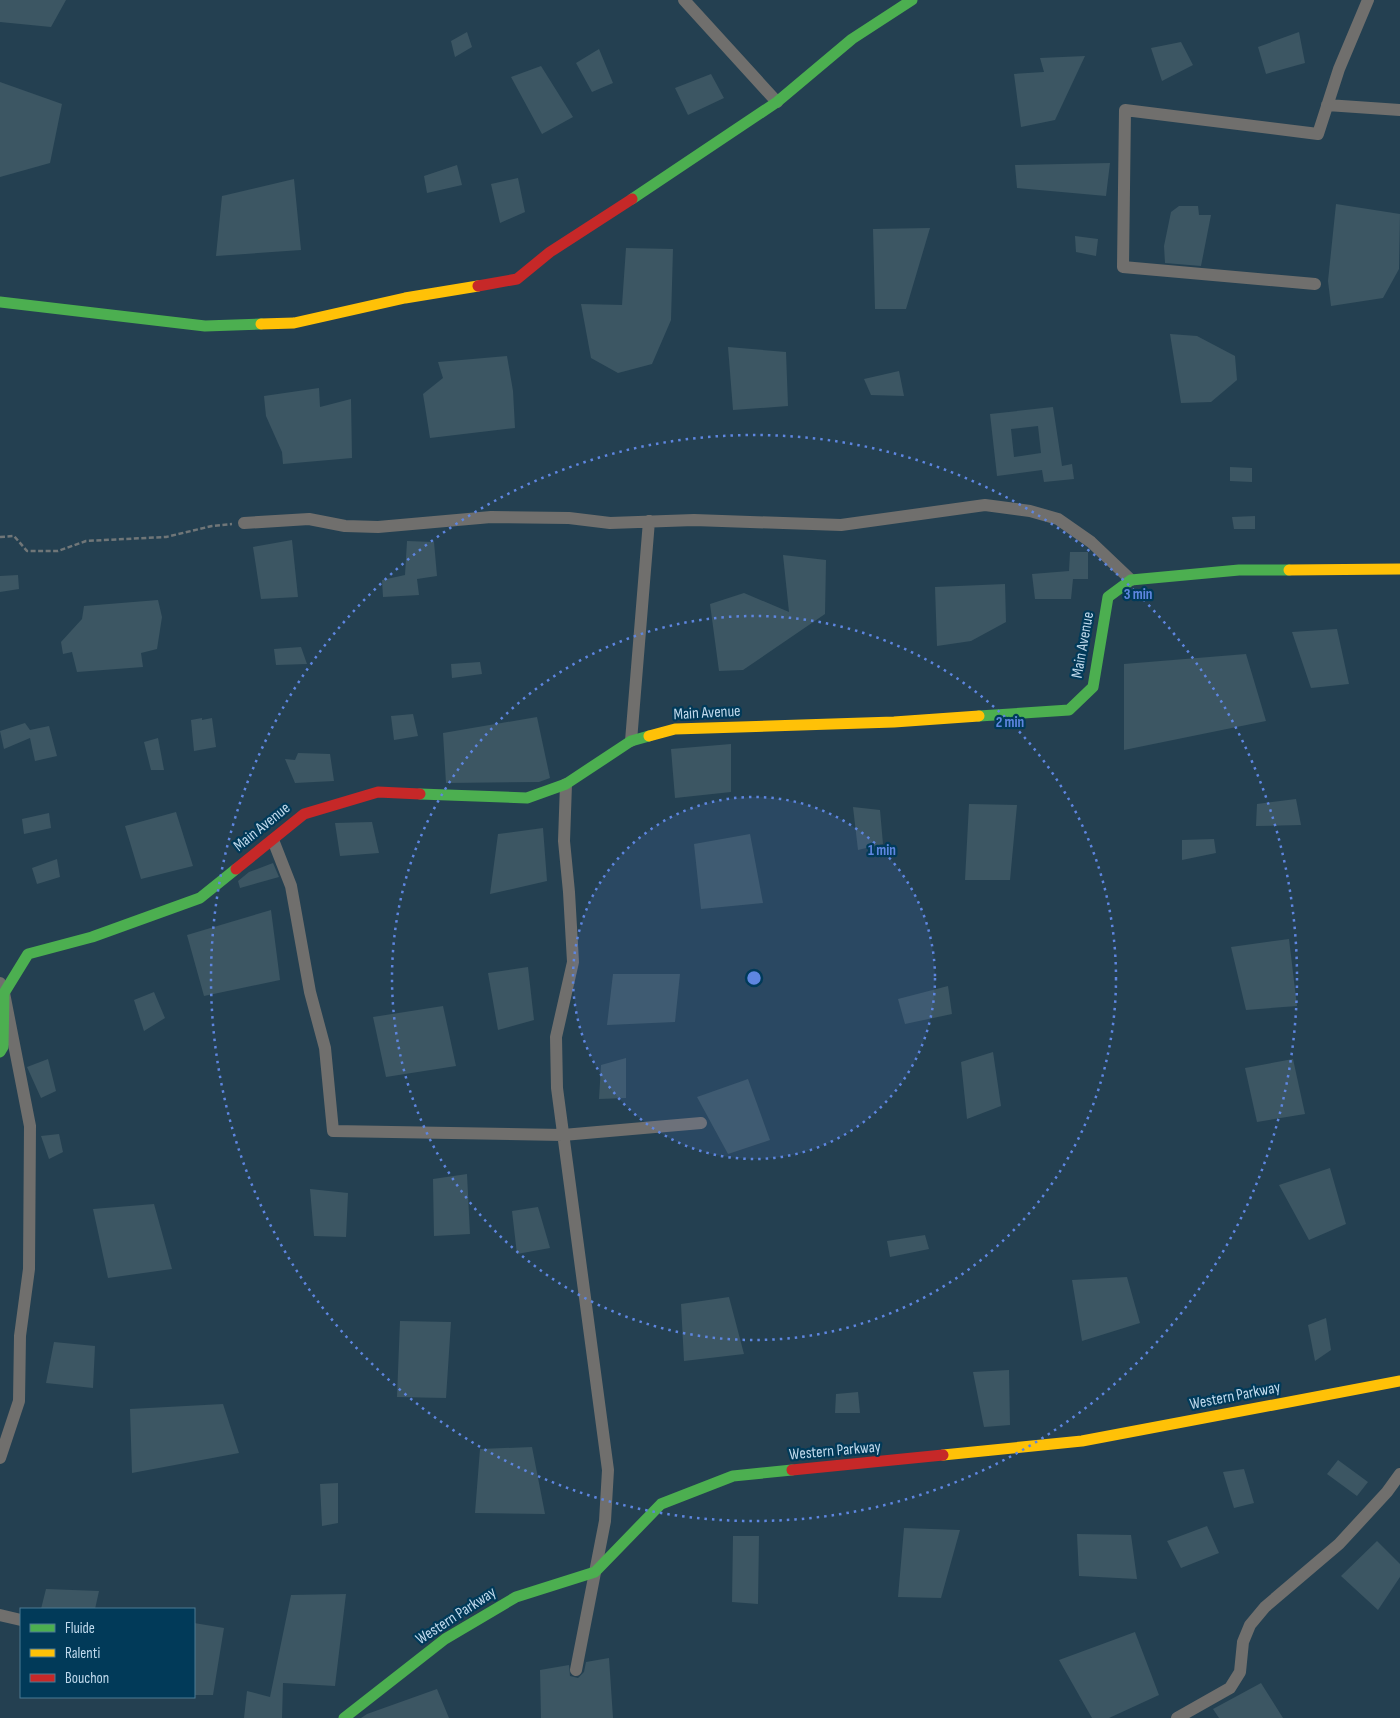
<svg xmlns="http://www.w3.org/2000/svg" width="1400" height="1718" font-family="'Sofia Sans Condensed',sans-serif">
  <rect width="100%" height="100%" fill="#244051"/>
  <path fill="#3c5663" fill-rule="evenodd" d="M0 0H66L51 27 0 22Z
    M467 32 472 47 455 57 451 41Z
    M1299 32 1305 63 1266 74 1258 47Z
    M1181 42 1193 65 1162 81 1151 48Z
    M599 49 613 83 592 92 576 63Z
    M1085 56 1055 120 1021 127 1014 74 1044 72 1040 58Z
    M541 66 573 117 542 134 511 77Z
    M711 74 724 98 688 115 675 88Z
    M0 82 62 104 50 163 0 177Z
    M1110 163 1106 196 1017 188 1015 165Z
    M457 165 462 185 427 193 424 176Z
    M518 178 525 212 500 223 491 184Z
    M294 179 301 250 216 256 222 196Z
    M1336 204 1400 214 1399 269 1383 298 1331 306 1328 281Z
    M1179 206H1198L1199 215H1211L1201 266 1165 263 1164 246 1171 212Z
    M930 228 906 309H875L873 229Z
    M1075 236 1098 239 1096 256 1076 252Z
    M626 248 673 249 671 320 652 364 618 373 591 358 581 304 622 305Z
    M1170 334 1197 336 1235 356 1237 380 1211 402 1181 403Z
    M728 347 786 352 788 406 733 410Z
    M507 356 513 391 515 428 430 438 423 394 443 378 438 362Z
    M899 371 904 396 871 395 864 379Z
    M319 388 320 407 351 399 352 458 283 464 282 452 266 416 264 396Z
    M1053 407 1062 466 1072 464 1074 479 1044 482 1042 470 997 476 990 414ZM1038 426 1041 453 1014 457 1011 429Z
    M1230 467 1252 468V482L1230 481Z
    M1255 516V529H1234L1232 517Z
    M292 540 298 597 261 599 253 547Z
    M407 541 434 542 437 576 417 579 419 595 383 597 382 580 405 575Z
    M1070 552H1088V579H1073L1071 599H1035L1032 574 1069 571Z
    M783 555 826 560 825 614 743 670 719 671 710 604 744 593 789 612Z
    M18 575 19 589 0 592V576Z
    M1005 584 1006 622 971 641 937 646 935 587Z
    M158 600 162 617 157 649 141 653 143 667 77 672 72 652 63 654 61 642 82 619 84 606Z
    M1337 629 1349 684 1311 688 1292 632Z
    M301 647 307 664 276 665 274 649Z
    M1246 654 1266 721 1124 750V664Z
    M480 662 482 674 452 678 451 664Z
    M413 714 418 736 394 740 391 716Z
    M537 717 550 778 539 782 446 783 443 733Z
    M202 718V720L212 718 216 747 194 751 191 720Z
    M25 723 30 730 49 726 57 756 35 761 30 738 4 749 0 731Z
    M158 738 164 770H151L144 742Z
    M731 744V792L675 798 671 749Z
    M298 753 330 754 334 781 295 783 285 759 295 760Z
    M1296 799 1301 825 1256 826 1257 804Z
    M969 804 1017 805 1010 880H965Z
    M853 807 880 810 883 844 858 850Z
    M176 812 193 866 141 879 125 826Z
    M49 813 51 828 24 834 22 819Z
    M372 822 379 853 340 856 335 823Z
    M543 828 547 881 490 894 498 834Z
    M750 834 763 903 701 909 694 844Z
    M1214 839 1216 853 1182 860V840Z
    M57 859 60 877 37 884 32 868Z
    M273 863 279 877 240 888 238 881 249 872Z
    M271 910 280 980 204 996 187 935Z
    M1289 939 1297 1006 1246 1010 1231 947Z
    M528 967 534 1020 498 1030 488 973Z
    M613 974H680L675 1022 607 1025Z
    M948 986 952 1014 905 1024 898 999Z
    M154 992 165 1018 144 1031 134 1000Z
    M443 1006 456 1066 386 1077 373 1017Z
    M993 1052 1001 1106 967 1119 961 1062Z
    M626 1058V1098L599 1099 601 1065Z
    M48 1059 56 1091 41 1098 27 1067Z
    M1293 1059 1305 1114 1257 1122 1245 1068Z
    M748 1079 770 1140 728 1154 697 1097Z
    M59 1134 63 1152 49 1159 41 1136Z
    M1330 1168 1346 1224 1309 1240 1279 1185Z
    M467 1174 470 1234 434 1236 433 1179Z
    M310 1189 348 1193 346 1237 314 1236Z
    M154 1204 172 1269 108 1278 93 1209Z
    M538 1207 550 1248 517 1254 512 1211Z
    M925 1235 929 1249 890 1257 887 1241Z
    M1127 1277 1140 1323 1082 1341 1072 1280Z
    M729 1297 744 1354 684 1361 681 1304Z
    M1326 1318 1331 1350 1315 1361 1308 1325Z
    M400 1321 451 1322 446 1398 397 1397Z
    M54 1342 95 1346 93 1388 46 1383Z
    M1009 1370 1010 1425 984 1427 973 1372Z
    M858 1392 860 1413H835L836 1394Z
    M223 1404 239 1453 132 1473 130 1409Z
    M532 1447 545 1514 475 1513 480 1449Z
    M1338 1460 1368 1482 1357 1496 1327 1474Z
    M1244 1469 1254 1503 1234 1508 1223 1472Z
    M338 1483V1523L322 1526 320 1484Z
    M1207 1526 1219 1553 1181 1568 1167 1541Z
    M904 1528 960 1530 941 1598 898 1597Z
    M1077 1534 1131 1535 1137 1579 1079 1576Z
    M733 1536H759L758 1604 732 1602Z
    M1377 1541 1400 1564V1577L1378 1610 1341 1576Z
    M46 1589 99 1591 95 1609H41Z
    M346 1594 335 1686 283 1683 282 1718H244L247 1691 270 1697 291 1595Z
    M194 1623 224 1628 213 1695H194Z
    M1135 1632 1159 1695 1109 1718H1092L1059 1660Z
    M609 1658 613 1718H541L540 1670 569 1665 570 1676 578 1678 584 1672 586 1662Z
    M1261 1683 1283 1718H1219L1213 1709Z
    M437 1689 449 1718H361L367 1714Z"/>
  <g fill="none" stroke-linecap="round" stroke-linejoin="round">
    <path stroke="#707678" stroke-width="2.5" stroke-dasharray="5 2.5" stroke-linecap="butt" d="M0 537 14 536 27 551H58L86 541 166 537 212 526 232 524"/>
    <path stroke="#706f6d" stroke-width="12" d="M684 0 777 102
      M1327 105 1400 110
      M1315 284 1123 267 1125 110 1318 134 1339 69 1368 0
      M244 523 309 519 345 526 378 527 491 517 569 518 610 523 694 520 841 525 985 505 1030 511 1058 519 1091 542 1131 580
      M631 741 649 521
      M566 784 564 841 569 892 573 962 556 1037 557 1088 608 1470 605 1521 576 1670
      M273 840 291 886 310 992 325 1048 333 1131 563 1135 701 1123
      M0 983 4 993 30 1126 29 1269 20 1336 19 1401 0 1458
      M0 1615 21 1620
      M1177 1718 1230 1688 1240 1672 1243 1642 1250 1625 1265 1607 1339 1544 1387 1492 1400 1474"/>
    <path stroke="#4caf50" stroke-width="11" d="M632 199 777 102 852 39 912 0
      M0 302 205 326 261 324
      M979 716 1069 710 1093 687 1108 597 1131 580 1239 570H1289
      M420 794 527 798 566 784 631 741 649 736
      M0 1052 3 1047 4 993 28 954 92 937 200 898 236 869
      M344 1718 445 1639 516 1597 595 1572 661 1504 733 1476 792 1470"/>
    <path stroke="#ffc107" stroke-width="11" d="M261 324 294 323 405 298 478 286
      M1289 570 1400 569
      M649 736 675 729 894 722 979 716
      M943 1455 1082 1441 1400 1381"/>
    <path stroke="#c62828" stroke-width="11" d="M478 286 517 279 550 252 632 199
      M236 869 304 814 378 792 420 794
      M792 1470 943 1455"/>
  </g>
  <circle cx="754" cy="978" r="181" fill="#5e86e0" fill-opacity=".12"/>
  <g fill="none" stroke="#5e86e0" stroke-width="2.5" stroke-dasharray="2.5 5">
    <circle cx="754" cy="978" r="181"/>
    <circle cx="754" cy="978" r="362"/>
    <circle cx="754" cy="978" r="543"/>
  </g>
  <g text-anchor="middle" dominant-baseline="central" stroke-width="4.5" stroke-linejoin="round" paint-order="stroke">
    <g font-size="16" fill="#bfd9ec" stroke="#013a59">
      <text transform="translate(1083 645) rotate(-80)">Main Avenue</text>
      <text transform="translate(707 713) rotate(-3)">Main Avenue</text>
      <text transform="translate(262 827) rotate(-39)">Main Avenue</text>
      <text transform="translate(1235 1396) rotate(-11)">Western Parkway</text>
      <text transform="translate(835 1451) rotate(-5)">Western Parkway</text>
      <text transform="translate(456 1616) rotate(-33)">Western Parkway</text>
    </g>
  </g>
  <circle cx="754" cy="978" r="8" fill="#5e86e0" stroke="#013a59" stroke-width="2.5"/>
  <g font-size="15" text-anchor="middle" font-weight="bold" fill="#5e86e0" stroke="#013a59" stroke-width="4.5" stroke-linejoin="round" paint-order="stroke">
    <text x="1138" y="599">3 min</text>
    <text x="1010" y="727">2 min</text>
    <text x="882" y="855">1 min</text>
  </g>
  <rect x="20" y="1608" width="175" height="90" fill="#013a59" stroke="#4d7a94"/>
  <rect x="30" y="1624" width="25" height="8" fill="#4caf50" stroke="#4d7a94"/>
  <text x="65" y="1633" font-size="15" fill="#bfd9ec">Fluide</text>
  <rect x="30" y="1649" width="25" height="8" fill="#ffc107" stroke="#4d7a94"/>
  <text x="65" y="1658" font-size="15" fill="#bfd9ec">Ralenti</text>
  <rect x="30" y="1674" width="25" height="8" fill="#c62828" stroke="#4d7a94"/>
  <text x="65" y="1683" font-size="15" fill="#bfd9ec">Bouchon</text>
</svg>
